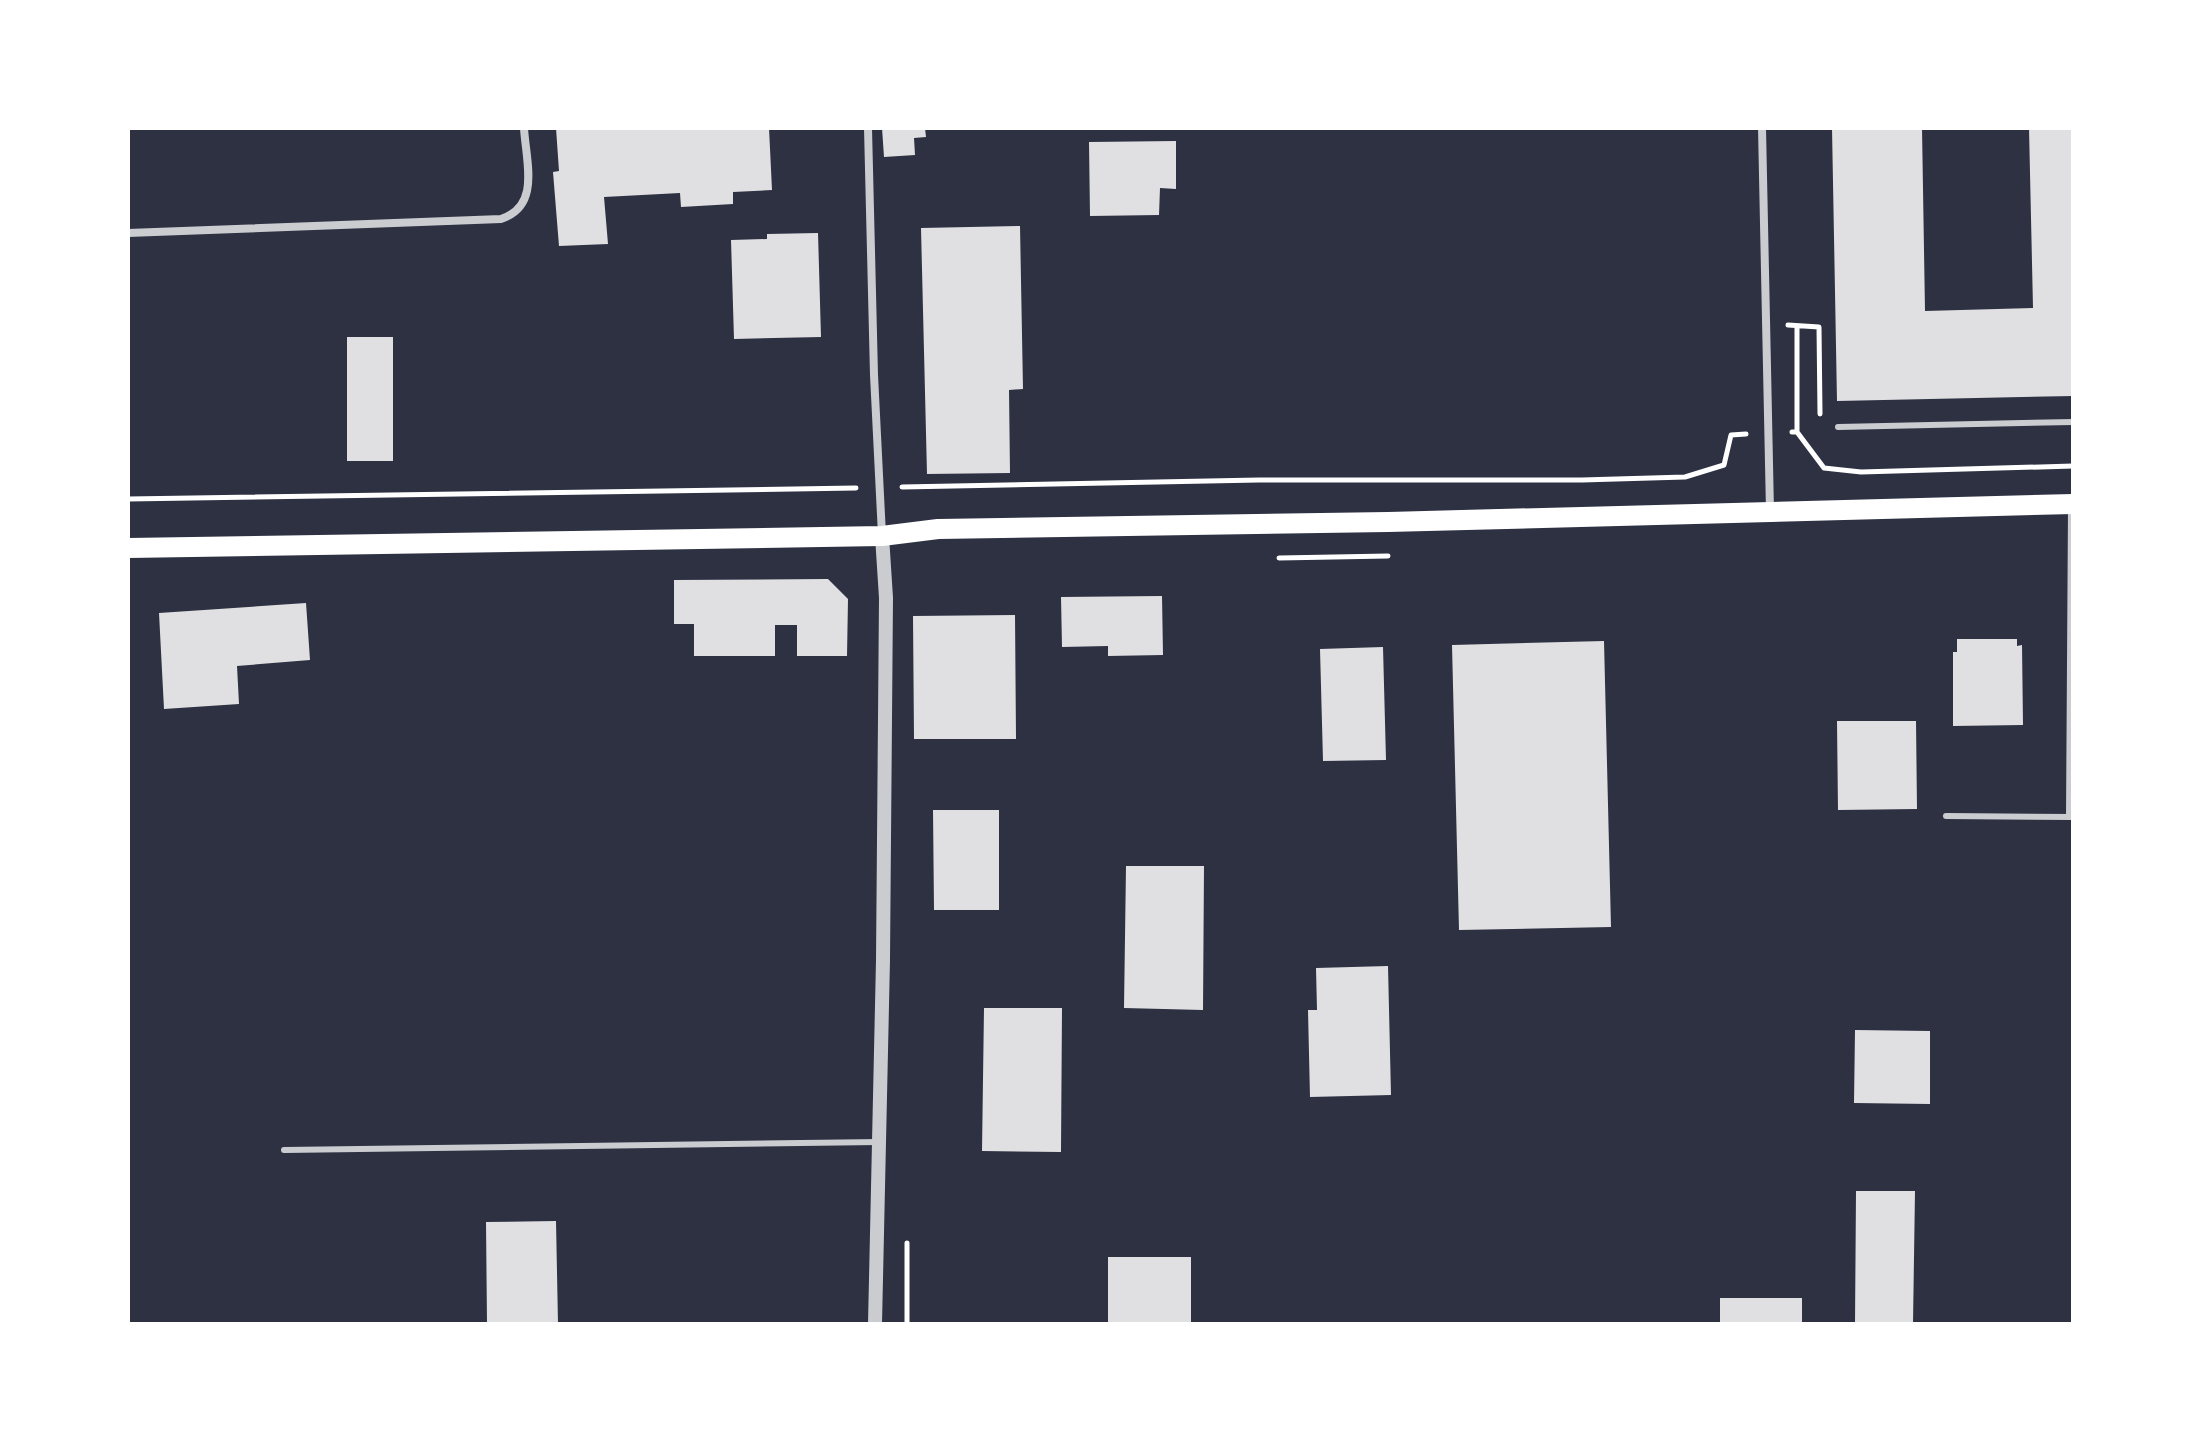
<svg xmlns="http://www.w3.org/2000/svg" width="2201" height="1452" font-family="Quicksand,sans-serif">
  <rect width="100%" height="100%" fill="#2d3142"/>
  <path fill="#e0e0e3" d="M556 128H769L772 190 733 192V204L681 207 680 193 604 197 608 244 559 246 553 172 559 171Z
    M882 128H925L926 137 914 138 915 155 884 157Z
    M1832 128H1922L1925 311 2033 308 2029 128H2073V396L1837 401Z
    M1176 141V189L1160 188 1159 215 1090 216 1089 142Z
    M1020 226 1023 389 1009 390 1010 473 927 474 921 228Z
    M818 233 821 337 734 339 731 240 767 239V234Z
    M347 337H393V461H347Z
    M828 579 848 599 847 656H797V625H775V656H694V624H674V580Z
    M1162 596 1163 655 1108 656V646L1062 647 1061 597Z
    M306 603 310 660 237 666 239 704 164 709 159 613Z
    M1015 615 1016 739H914L913 616Z
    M1957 639H2017V646L2022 645 2023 725 1953 726V652H1957Z
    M1604 641 1611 927 1459 930 1452 645Z
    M1383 647 1386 760 1323 761 1320 649Z
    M1837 721H1916L1917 809 1838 810Z
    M933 810H999V910H934Z
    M1126 866H1204L1203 1010 1124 1008Z
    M1388 966 1391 1095 1310 1097 1308 1010H1317L1316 968Z
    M984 1008H1062L1061 1152 982 1151Z
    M1855 1030 1930 1031V1104L1854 1103Z
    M1856 1191H1915L1913 1324H1855Z
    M556 1221 558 1324H487L486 1222Z
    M1108 1257H1191V1324H1108Z
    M1720 1298H1802V1324H1720Z"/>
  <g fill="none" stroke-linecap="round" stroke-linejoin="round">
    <path stroke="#fff" stroke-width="5" d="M1788 325 1819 327 1820 414
      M1792 432H1797L1824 468 1861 472 2073 466
      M1797 432V326
      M902 487 1259 480H1582L1685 477 1724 465 1731 435 1746 434
      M128 499 856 488
      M1279 558 1388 556
      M907 1243V1324"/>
    <path stroke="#caccd0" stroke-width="6" d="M1838 427 2073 422
      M1946 816 2073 817
      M2069 817 2071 508
      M284 1150 879 1142"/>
    <path stroke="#caccd0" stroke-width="8" d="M868 128 874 375 882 535
      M1762 128 1770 511
      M128 233 501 219C541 206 526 162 524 128"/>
    <path stroke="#caccd0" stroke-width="14" d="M875 1324 883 960 886 598 882 536"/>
    <path stroke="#fff" stroke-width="20" d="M128 548 882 536 938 529 1388 522 2073 504"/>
  </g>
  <rect width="2201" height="1452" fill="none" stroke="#ffffff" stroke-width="260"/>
</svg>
